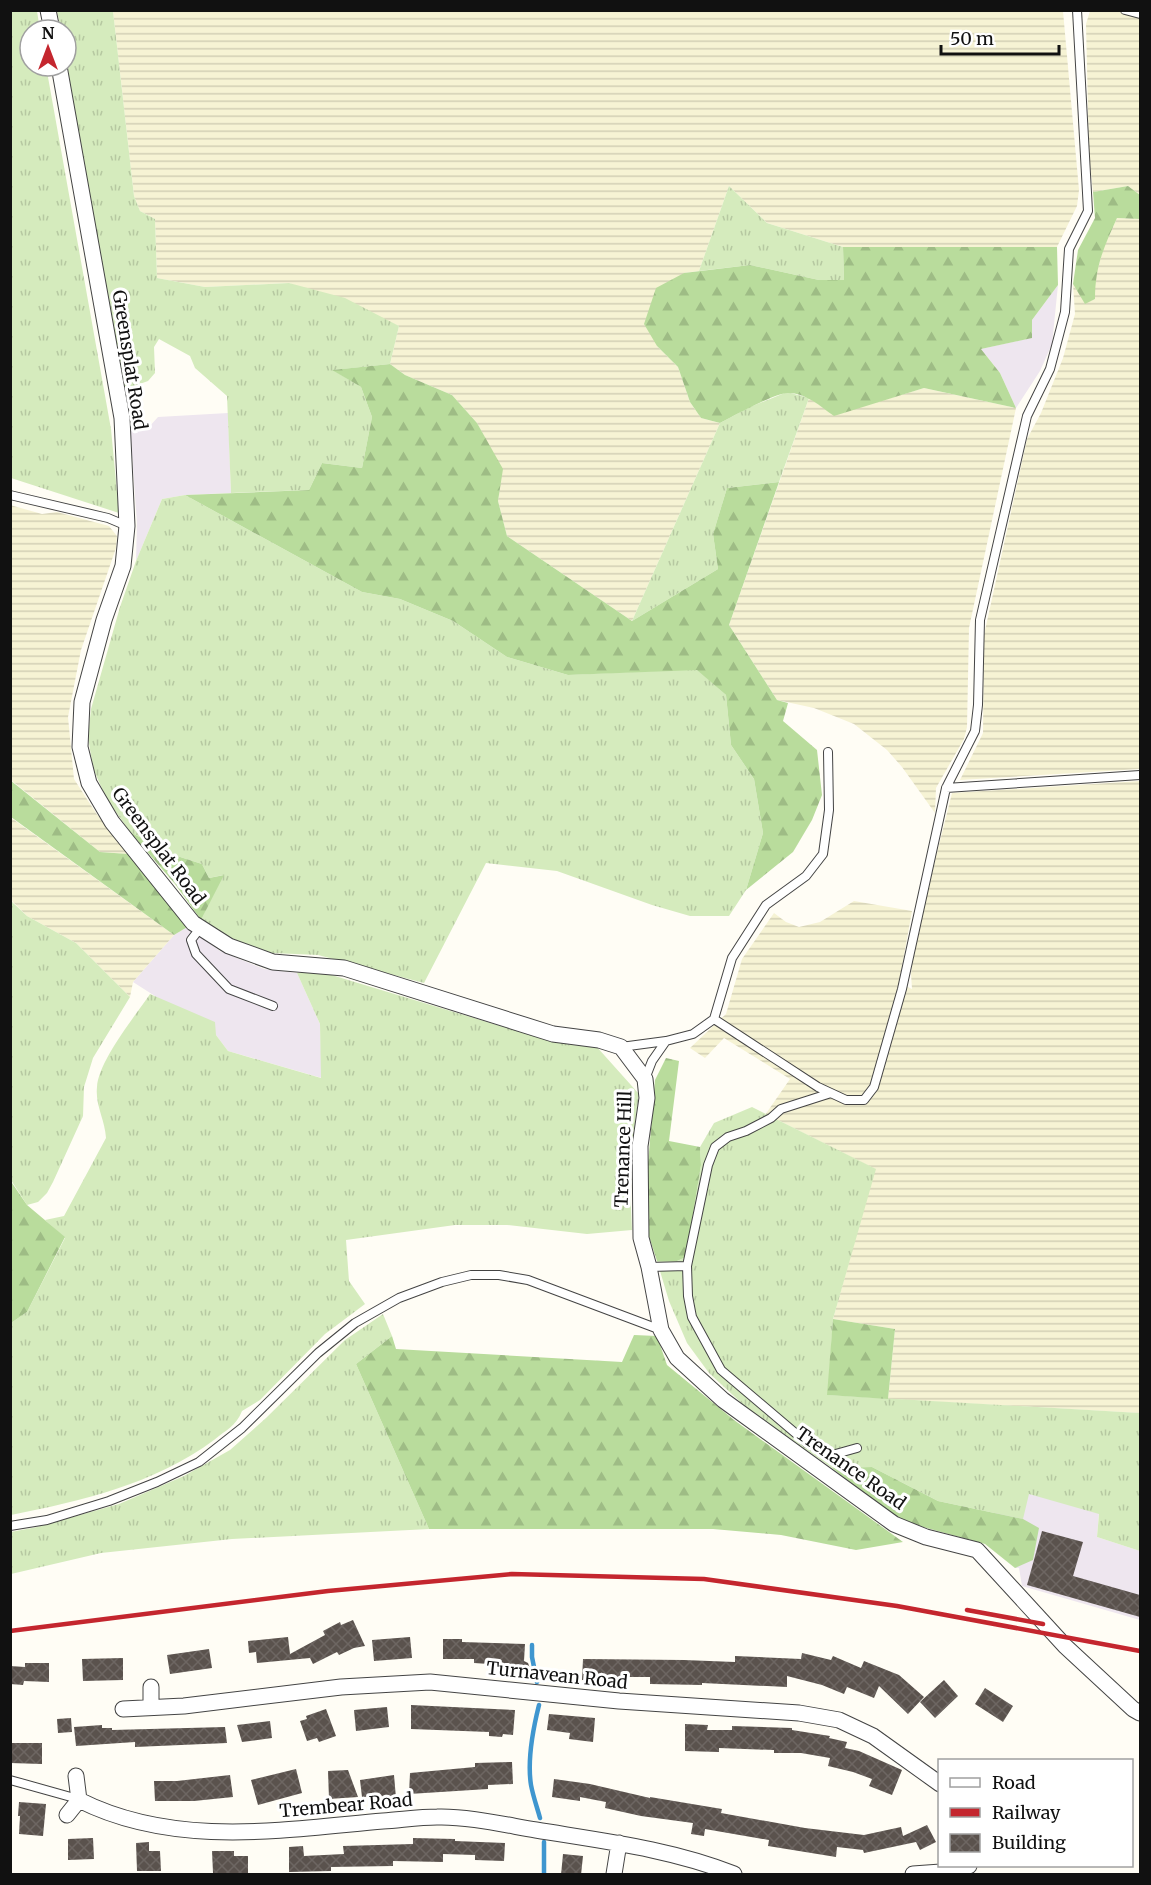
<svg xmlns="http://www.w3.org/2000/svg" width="1151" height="1885" font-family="Merriweather,serif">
  <defs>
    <pattern id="farmland-rules" width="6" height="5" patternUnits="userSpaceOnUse" patternTransform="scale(1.5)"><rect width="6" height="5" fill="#f6f3d4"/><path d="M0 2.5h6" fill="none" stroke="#d2cfb5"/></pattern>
    <pattern id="grass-tufts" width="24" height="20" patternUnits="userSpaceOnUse" patternTransform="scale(1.5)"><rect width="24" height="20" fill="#d5ebbd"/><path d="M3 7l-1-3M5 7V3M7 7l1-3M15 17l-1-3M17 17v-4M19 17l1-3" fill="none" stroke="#b6c8a1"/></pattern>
    <pattern id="forest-firs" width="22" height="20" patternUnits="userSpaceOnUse" patternTransform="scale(1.5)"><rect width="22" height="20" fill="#b9dc9c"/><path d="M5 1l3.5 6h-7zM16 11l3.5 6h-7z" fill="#9ebc85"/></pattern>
    <pattern id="building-cross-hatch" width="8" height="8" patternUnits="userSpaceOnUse" patternTransform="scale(1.5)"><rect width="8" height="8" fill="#5a524d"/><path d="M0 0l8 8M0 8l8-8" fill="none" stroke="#6d6662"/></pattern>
  </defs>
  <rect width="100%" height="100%" fill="#fffdf5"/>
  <path fill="#eee6ef" d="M1058 285 1052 344 1040 371 1016 408 1000 373 981 349 1031 338 1032 320Z
    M228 413 231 493 185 495 162 499 136 561 137 523 130 427H149L158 417Z
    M189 926 201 937 220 951 264 969 297 973 320 1024 322 1078 228 1051 216 1035 133 982 174 935Z
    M985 1485 1100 1501 1097 1537 1140 1551V1620L1022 1586 1019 1568H1015L1009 1556Z"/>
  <path fill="url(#farmland-rules)" d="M113 11H1063L1079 190 1077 206 1057 247H843L767 223 729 186 699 271 684 273 657 346 678 367 690 402 701 418 720 423 632 621 507 536 498 501 502 469 477 423 452 395 405 375 390 364 399 326 289 283 205 287 157 278 155 219 140 211 134 196Z
    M1090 11H1140V195L1128 186 1093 192 1089 154 1086 24Z
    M1117 218 1140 219V769L960 780 983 733 984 635 1027 439 1041 413 1063 358 1075 314 1073 284 1085 303 1095 299V279L1103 249Z
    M924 388 1016 408 969 628 967 727 964 739 936 788 935 813 902 767 887 750 854 724 814 708 777 700 729 625 809 398 834 415Z
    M10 505 42 514 57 512 109 526 117 536 116 548 81 650 68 717 74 779 96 813 128 854 100 852 11 780Z
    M1140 781V1413L888 1399 895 1329 833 1319 875 1169 776 1119 765 1115 790 1079 724 1038 705 1058 690 1048 726 1014 742 959 774 913 786 922 799 927 820 922 854 901 912 911 899 983 912 989 911 974 915 941 952 793Z
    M10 817 174 935 133 982 130 997 76 943 27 916 11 900Z"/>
  <path fill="url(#grass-tufts)" d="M10 11H37L40 30H30V66H46L111 429 119 513 11 478Z
    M57 11H113L134 196 140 211 155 219 157 278 205 287 289 283 345 298 399 326 390 364 333 370 361 387 372 417 362 468 322 463 309 490 231 493 227 396 195 368 190 356 159 339 154 347 155 373 148 381 123 390 66 58V30H61Z
    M729 186 767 223 843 247 844 280H819L750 265 699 271Z
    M787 392 809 398 779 482 727 488 713 534 718 569 632 621 720 423 750 407Z
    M185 495 362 592 400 599 453 621 507 657 568 675 697 669 726 695 731 745 754 779 763 833 746 890 729 916H690L652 905 557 871 486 863 424 983 318 955 272 953 233 939 201 920 223 875 209 878 202 864 174 855 130 832 106 798 93 768 88 737 91 709 120 607 136 561 162 499Z
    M10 900 27 916 76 943 130 997 93 1058 84 1087 83 1116 53 1182 47 1193 38 1202 27 1205 11 1180Z
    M297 973H325L497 1025 571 1045 596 1046 639 1094 629 1166 632 1230 587 1234 507 1225H455L346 1240 349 1281 365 1304 325 1334 260 1400 242 1411C236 1426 226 1430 214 1440 155 1484 81 1501 11 1515V1323L27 1312 65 1238 45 1220 64 1216 106 1138C105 1120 95 1105 97 1087 98 1062 135 1016 150 994L215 1022 216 1035 228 1051 321 1078 320 1024Z
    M752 1107 876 1169 833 1319 828 1395 1140 1413V1551L1097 1537 1099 1514 1029 1494 1023 1519 938 1501 872 1467 832 1468 748 1409 709 1373 687 1343 669 1301 657 1261H677L686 1257 701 1165 700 1147 714 1123Z
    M383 1314 392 1336 356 1364 429 1529 232 1539 101 1553 11 1574V1532L37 1527 119 1504 184 1476 230 1450 266 1418 345 1340Z"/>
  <path fill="url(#forest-firs)" d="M1128 186 1140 195V219L1117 218C1104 247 1095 266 1095 299L1085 304 1073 284 1078 250 1095 218 1093 192Z
    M843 247H1057L1058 285 1032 320V338L981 349 1000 373 1016 408 924 388 834 416C820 406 806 393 788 393 777 392 732 417 720 423L701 418 690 402 678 367 657 346 644 324 656 288 684 273 750 265 819 280H844Z
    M390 364 405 375 452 395 477 423 503 469 498 501 507 536 632 621 718 569 713 534 727 488 779 482 729 625 777 700 788 703 783 721 817 750 822 795 812 820 793 852 746 890 763 833 754 779 731 745 726 695 697 670 568 675 507 657 453 621 400 599 362 592 185 495 309 490 322 463 362 468 372 417 361 387 332 370Z
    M10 780 100 852 128 854 189 926 174 935 11 817Z
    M130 832 174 855 202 864 209 878 224 875 201 920 175 884Z
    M666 1058 679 1061 669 1141 700 1147 701 1165 686 1257 677 1261H657L647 1230 648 1164 655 1080Z
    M10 1180 27 1205 65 1237 27 1312 11 1323Z
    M833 1319 895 1329 888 1399 827 1395Z
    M634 1335 657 1336 667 1365 734 1420 903 1542 856 1550 781 1535 713 1529H429L356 1364 392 1336 396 1349 622 1362Z
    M872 1467 938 1501 1023 1519 1039 1528 1033 1560 1015 1568 985 1544 923 1527 892 1515 832 1468Z"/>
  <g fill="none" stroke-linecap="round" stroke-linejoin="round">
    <path stroke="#3f96cf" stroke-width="4.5" d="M532 1645V1657L537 1682
      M539 1705C533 1729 527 1760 531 1785 533 1796 537 1807 540 1818
      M544 1842V1874"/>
  </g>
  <path fill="url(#building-cross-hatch)" d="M1042 1531 1083 1542 1073 1576 1140 1595V1617L1027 1585Z
    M353 1620 365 1646 354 1648 339 1655 337 1652 313 1664 310 1658 257 1663 256 1652 249 1653 248 1641 288 1637 290 1654 325 1635 323 1631 340 1622 341 1625Z
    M410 1637 412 1658 374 1661 372 1640Z
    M443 1639H462V1642L525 1644 524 1661 528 1663 531 1671 522 1674 504 1665 474 1663V1659H443Z
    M209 1649 212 1668 170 1674 167 1655Z
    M802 1653 831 1660 833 1656 861 1668 864 1661 899 1675 924 1697 908 1714 879 1686 874 1698 847 1687 844 1694 822 1685 787 1676V1687L702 1683V1685L650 1684V1677H614V1681L582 1680 583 1659 684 1660 735 1662V1656L801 1659Z
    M123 1658V1680L83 1681 82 1659Z
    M25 1663H49V1682L24 1681 23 1685 10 1684V1666L25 1667Z
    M944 1680 958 1696 935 1718 920 1702Z
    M985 1688 1013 1706 1003 1722 975 1704Z
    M411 1705 515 1710 513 1735 503 1734 502 1737 489 1736V1732L411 1729Z
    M387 1707 389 1727 356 1731 354 1710Z
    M326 1709 336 1736 319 1742 317 1738 307 1741 300 1721 307 1719 306 1716Z
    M549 1714 595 1718 593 1742 569 1739 570 1733 547 1730Z
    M71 1718 72 1732 58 1733 57 1719Z
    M270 1721 272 1738 242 1742 237 1725Z
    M685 1724 708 1725 707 1730H732V1726L792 1728V1730L830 1736 829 1738 847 1742 845 1748 859 1751 902 1770 892 1795 869 1786 872 1779 853 1772 828 1766 830 1758 801 1753H774V1750L719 1748V1752L685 1751Z
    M102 1725V1728H112V1730L225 1727 227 1743 135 1747V1742L76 1746 74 1727Z
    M10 1743H42V1764L10 1763Z
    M512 1762 513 1784 488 1785V1789L409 1794 410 1773 475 1767V1763Z
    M296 1769 302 1793 258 1805 251 1780Z
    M348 1770 358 1797 329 1799 328 1771Z
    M230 1775 233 1797 194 1801H155L154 1781H177Z
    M394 1775 396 1798 381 1800 380 1796 362 1797 360 1780Z
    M554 1779 590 1784 650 1798V1797L722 1809 721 1813 805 1828 864 1835 901 1827 903 1836 927 1825 936 1842 920 1850 916 1842 864 1853 863 1850 837 1847 836 1857 768 1846 769 1840 705 1829 704 1836 691 1834 693 1823 641 1816 605 1808 606 1802 580 1797V1801L552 1797Z
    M19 1802 46 1804 43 1836 19 1834 20 1816H18Z
    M93 1838 94 1859 68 1860V1839Z
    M413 1838 455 1839V1841L505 1843 504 1861 475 1860V1855L443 1854V1862L393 1861V1866L331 1867V1871L289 1872V1847L303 1846 304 1856 344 1854 343 1846 413 1844Z
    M149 1842V1851H160L161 1871H137L136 1843Z
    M212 1851H234V1856H248V1873H213Z
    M563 1854 583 1856 581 1875H561Z"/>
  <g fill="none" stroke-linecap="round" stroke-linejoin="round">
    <defs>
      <path id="service" d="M1125 10 1140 14
        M10 495 108 518 127 526
        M946 788 1140 775
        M201 927 191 940 196 954 229 989 273 1006
        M714 1019 818 1087 846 1100H864L874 1087 902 989 946 788 975 731 978 705 980 620 1027 416 1050 369 1065 312 1069 249 1088 211 1077 10
        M621 1047 666 1041
        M645 1079 652 1061 666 1041 693 1034 714 1019 732 958 766 905 806 876 823 854 829 810 828 752
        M831 1093 781 1109 771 1118 746 1131 728 1137 715 1147 708 1165 687 1266 688 1296 692 1317 721 1370 807 1443 832 1455 857 1448
        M649 1267 687 1266
        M10 1526 47 1520 109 1501 157 1482 199 1462 242 1428 318 1353 355 1323 399 1298 442 1282 471 1275H499L528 1280 661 1330
        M10 1780 78 1799"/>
      <path id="minor" d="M48 10 52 30
        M59 66 122 418 127 526 123 566 104 620 82 702 80 747 89 783 112 822 193 923 229 946 273 962 344 968 553 1034 599 1040 621 1047 645 1079 647 1098 640 1146 641 1238 649 1267 661 1330 677 1358 723 1400 894 1524 926 1537 977 1550 1065 1646 1133 1709 1140 1713
        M151 1687V1707
        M123 1709 184 1706 341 1687 430 1682 619 1701 799 1713 839 1720 873 1736 940 1784
        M79 1800C174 1848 282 1830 383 1821 400 1820 419 1817 437 1817 467 1816 506 1825 536 1830 603 1841 671 1849 734 1874
        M67 1815 79 1800 76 1776
        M614 1874 619 1843
        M913 1874 941 1872 969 1866"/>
    </defs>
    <use href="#service" stroke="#444" stroke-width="10"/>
    <use href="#minor" stroke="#444" stroke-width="17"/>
    <use href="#service" stroke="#fff" stroke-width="8"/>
    <use href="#minor" stroke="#fff" stroke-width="15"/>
    <path stroke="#c4262e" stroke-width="4.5" d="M967 1610 1043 1624
      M10 1631 328 1591 512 1574 704 1579 897 1606 1140 1651"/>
  </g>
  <g text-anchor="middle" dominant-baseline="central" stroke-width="6" stroke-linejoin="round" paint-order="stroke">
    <g font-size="18" fill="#111" stroke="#fff">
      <text transform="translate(130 360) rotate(81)">Greensplat Road</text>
      <text transform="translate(159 846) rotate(53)">Greensplat Road</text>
      <text transform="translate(623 1149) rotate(-88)">Trenance Hill</text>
      <text transform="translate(851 1468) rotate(35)">Trenance Road</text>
      <text transform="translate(557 1675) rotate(6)">Turnavean Road</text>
      <text transform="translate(346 1805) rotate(-5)">Trembear Road</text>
    </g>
  </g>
  <rect width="1151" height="1885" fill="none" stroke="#111111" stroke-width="24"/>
  <rect x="938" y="1759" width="195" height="108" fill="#ffffff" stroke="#a0a0a0" stroke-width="1.5"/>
  <rect x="950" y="1778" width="30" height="9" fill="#ffffff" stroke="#a0a0a0" stroke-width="1.5"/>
  <text x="992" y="1789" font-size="18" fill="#111111">Road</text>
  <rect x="950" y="1808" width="30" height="9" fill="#c4262e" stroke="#a0a0a0" stroke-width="1.5"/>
  <text x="992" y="1819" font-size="18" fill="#111111">Railway</text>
  <rect x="950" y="1834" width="30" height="18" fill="url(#building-cross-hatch)" stroke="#a0a0a0" stroke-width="1.5"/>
  <text x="992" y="1849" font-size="18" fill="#111111">Building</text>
  <g transform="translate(48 48)"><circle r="28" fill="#ffffff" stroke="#a0a0a0" stroke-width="1.5"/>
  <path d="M0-4.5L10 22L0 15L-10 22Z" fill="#c4262e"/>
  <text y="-9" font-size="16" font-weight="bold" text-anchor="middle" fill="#111111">N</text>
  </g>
  <path d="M941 45v9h118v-9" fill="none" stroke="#111111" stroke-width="3"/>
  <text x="950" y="45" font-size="18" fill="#111111" stroke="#ffffff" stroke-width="4.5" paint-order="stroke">50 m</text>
</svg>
